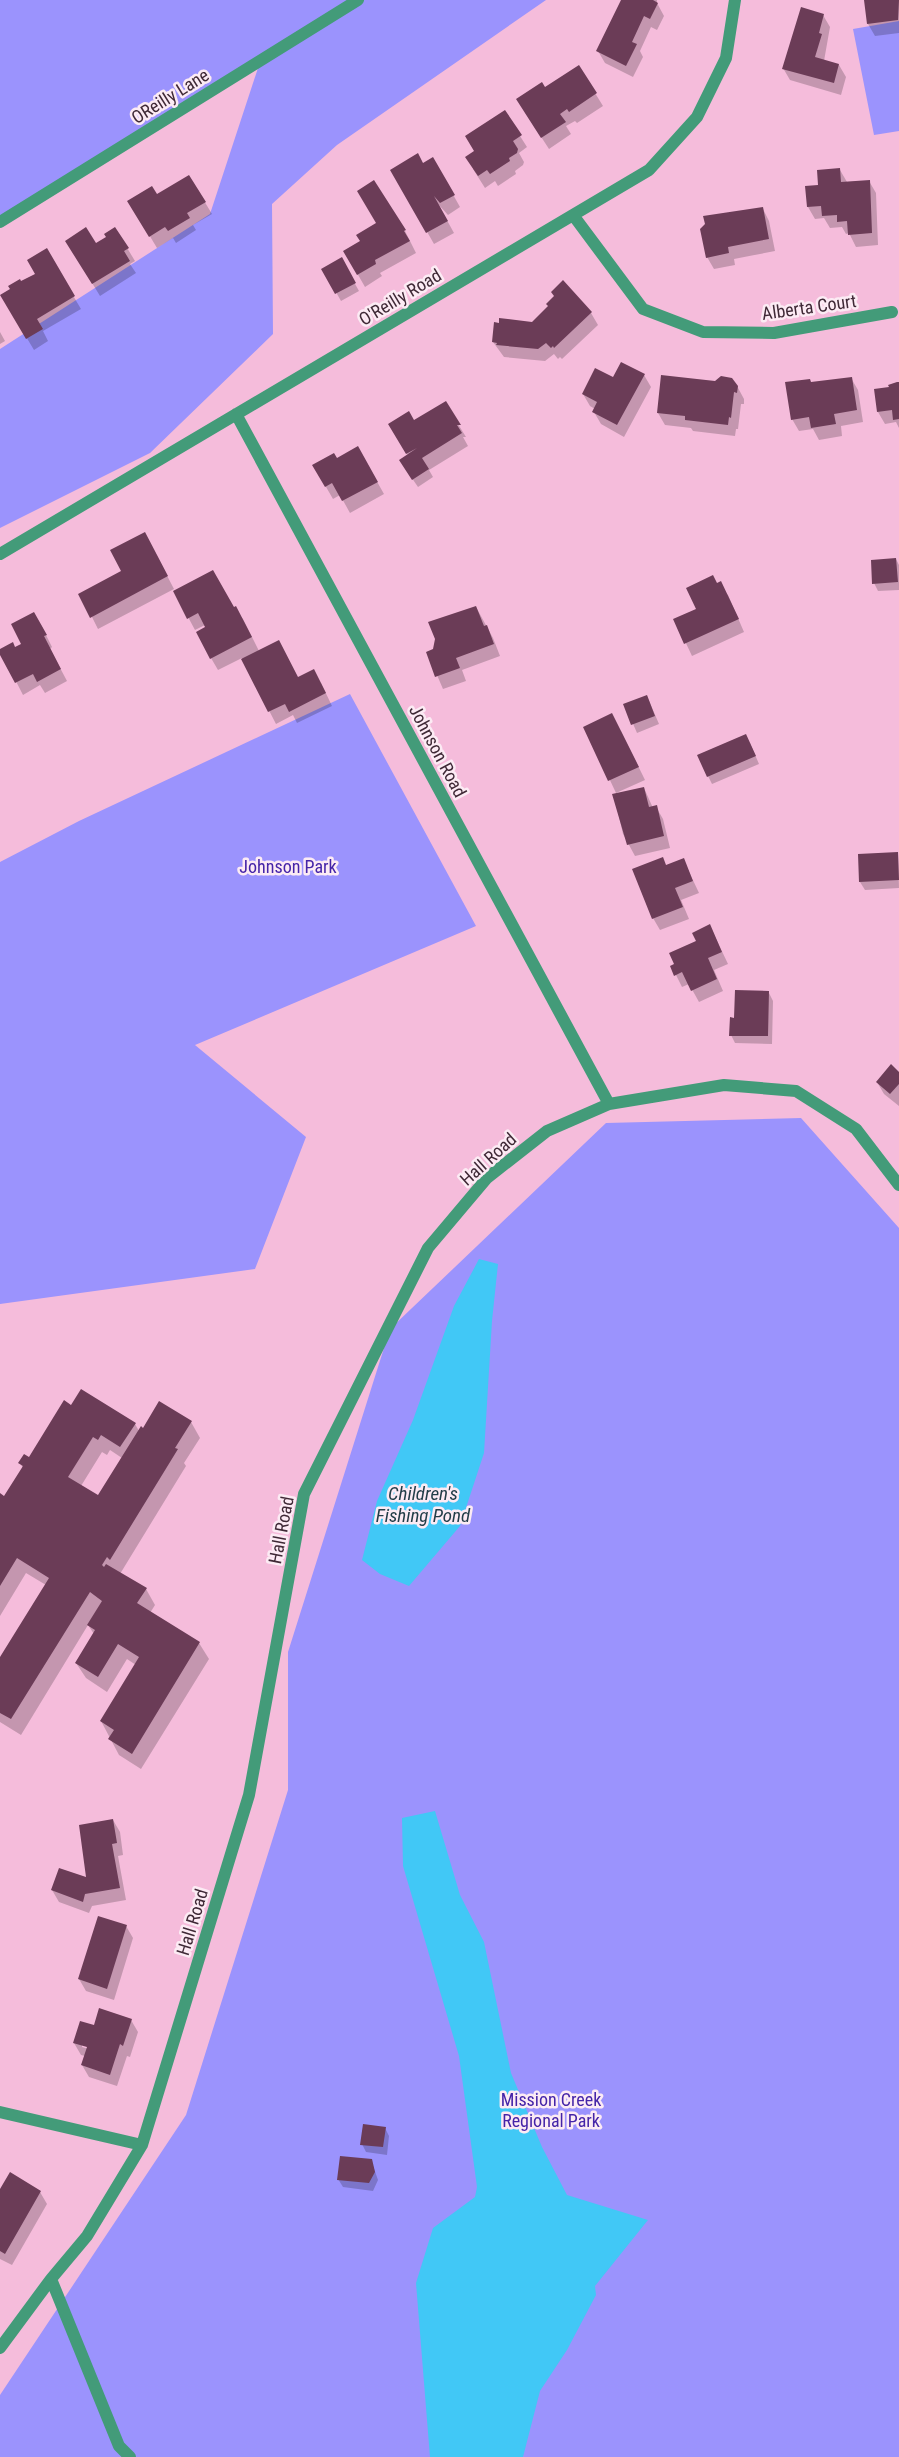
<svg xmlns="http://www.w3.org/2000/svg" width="899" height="2457" font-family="'Roboto Condensed',sans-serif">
  <rect width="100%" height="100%" fill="#f5bcdb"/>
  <path fill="#9b93fd" d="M0 0H546L337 145 272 204 273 334 150 453 0 528V349L210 214 258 68 0 220Z
    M899 21V131L874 135 853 29Z
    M350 694 476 926 195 1045 306 1137 255 1269 0 1304V862L79 821Z
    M801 1118 899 1228V2457H0V2395L186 2115 288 1790V1652L390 1329 606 1123Z"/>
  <path fill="#41c8f6" d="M479 1259 498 1264 492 1321 484 1453 460 1526 409 1586 380 1574 362 1560 377 1501 413 1420 454 1306Z
    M435 1811 460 1895 484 1942 511 2073 542 2147 567 2195 648 2220 595 2286 596 2295 567 2350 540 2391 523 2457H430L416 2283 433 2228 475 2197 477 2187 459 2056 403 1866 402 1818Z"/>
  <path fill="#0003" fill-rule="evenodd" d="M622 0H657V3L664 16 657 30 651 27 640 51 643 57 633 77 605 63 598 51Z
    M865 0H899V33L875 36 868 24Z
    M823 15 830 27 824 61 839 65 846 77 841 95 790 80 783 68Z
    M579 67 603 106 577 123 575 121 566 126 571 134 549 149 525 112 545 89Z
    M520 136 527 147 519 153 524 162 523 165 515 171 516 174 498 186 495 181 485 188 473 169 476 152Z
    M433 159 460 207 448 215 438 204 454 233 434 244 392 170 423 164Z
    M840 170 847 182 869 181 876 193 878 245 856 247 849 233 846 234 842 227 830 228 824 218 815 219 808 207 820 186Z
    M189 176 212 214 193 225 196 230 176 243 173 238 157 248 136 213 157 196Z
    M763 209 769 221 775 251 734 259 735 265 714 269 707 257 706 225Z
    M115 228 135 261 130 264 136 273 100 296 74 253 96 245 108 238Z
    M405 231 416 253 380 273 382 276 365 287 345 252Z
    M46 250 81 309 43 331 48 341 34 350 1 295 36 275Z
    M341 259 359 291 341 301 323 269Z
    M591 313 598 325 562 359 560 357 558 359 554 354 545 361 504 357 493 342 532 323Z
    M0 332 5 341 0 344Z
    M644 375 651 387 624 437 601 424 594 412 595 409 590 406 583 394 614 379Z
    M851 378 858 390 863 422 841 426 842 436 819 440 813 429 799 431 792 419 812 383Z
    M899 383V428L896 422 885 424 878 412 890 388Z
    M737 386 744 399V404H741L738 429H736L735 436 693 431 691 428 665 425 658 413Z
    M445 403 466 437H463L468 446 429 470 433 477 418 487 405 468 408 455 396 436 414 422Z
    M358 448 384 494 350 513 340 495 333 499 314 466 337 460Z
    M151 545 174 589 98 629 92 617 123 572Z
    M896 559 899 565V590L878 591 874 583Z
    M717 585 728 595 744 632 692 656 675 620 697 609Z
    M174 591 234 609 243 619 259 651 298 679 321 683 332 706 297 723 293 715 276 724 242 658 218 670 211 658 205 625 195 630Z
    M476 607 493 638 500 656 462 670 466 681 443 689 427 652 434 650Z
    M41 625 52 647 50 649 67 681 45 693 40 685 23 695 0 650 15 649 23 645Z
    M647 696 659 724 637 733 625 705Z
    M585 727 621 731 645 780 616 793Z
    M750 743 759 764 712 784 708 776Z
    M644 788 653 808 656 807 663 819 670 848 635 856 623 834 614 795Z
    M898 854 899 888 865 890 860 882Z
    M683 859 699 893 681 900 689 919 660 930 653 918 666 866Z
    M710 926 728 964 714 970 723 991 699 1002 689 984 682 987 672 967Z
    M769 993 773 1001 772 1044 735 1043 731 1035Z
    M899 1074V1106L884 1094 877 1082Z
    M72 1406 135 1424 139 1431 191 1422 200 1438 184 1463 186 1466 120 1574 146 1589 155 1605 150 1613 199 1643 209 1659 141 1769 119 1755 101 1721 136 1665 127 1659 107 1692 86 1678 76 1663 94 1634 88 1625 21 1735 0 1722V1659L46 1585 26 1573 0 1616V1495L5 1498 23 1468 20 1463 29 1459ZM110 1450 122 1458 98 1497 81 1486 102 1452 107 1455Z
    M113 1820 120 1832 123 1855 118 1856 126 1900 92 1906 89 1913 59 1902 52 1890 87 1879Z
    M126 1926 133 1938 114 2000 86 1991 79 1979Z
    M131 2020 138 2032 130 2057 127 2056 117 2086 89 2077 82 2065 85 2056 81 2055 74 2043 94 2026ZM82 2045 93 2048 92 2050 82 2047Z
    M385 2128 389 2136 387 2155 366 2152 362 2144Z
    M371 2160 378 2180 373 2191 343 2187 338 2179Z
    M0 2192H40L47 2204 12 2265 0 2259Z"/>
  <path fill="#6b3c57" d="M621 0H653L658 3 650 19 644 16 632 42 637 44 626 66 596 51Z
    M864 0H899L898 20 867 24Z
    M801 7 824 14 819 33 822 34 815 57 839 64 834 83 782 69Z
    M579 65 597 93 569 112 567 109 560 114 566 122 541 138 516 99 542 82 545 87Z
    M505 110 522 135 513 141 518 149 517 153 509 158 510 161 490 174 487 170 478 176 465 157 474 151 465 136Z
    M418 153 423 163 433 157 455 195 440 203 434 196 448 221 426 233 390 170Z
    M840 168 841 182 870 180 872 233 848 235 847 221 837 222V215L822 216 821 206 807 207 805 186 818 185 817 170Z
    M189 175 206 202 187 213 190 218 168 231 165 227 149 237 127 201 152 186 157 194Z
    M374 180 406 230 404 231 410 241 375 260 376 264 357 275 343 251 360 241 356 235 376 223 357 191Z
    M763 207 769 239 728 247 729 253 706 258 700 229 705 224 703 216Z
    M86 227 96 243 106 237 104 234 115 227 129 248 124 251 130 261 92 284 65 241Z
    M47 248 75 296 37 319 43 329 26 339 0 295 10 289 8 286 20 279 21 281 35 274 27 260Z
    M342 257 356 283 335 294 321 269Z
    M563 280 592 312 554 348 553 346 551 348 546 343 538 349 496 345 497 343 492 342 494 322 499 323V318L532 322 548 306 546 304 554 296 551 292Z
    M621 362 645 374 617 425 592 412 597 402 582 394 595 368 613 377Z
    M661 375 715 381 721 376 732 378 738 386 737 393 734 392 731 418 729 417 728 425 685 420V416L657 413Z
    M852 377 857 410 834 414 836 424 811 428 809 417 791 420 785 382 810 379 811 382Z
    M897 382H899V419L893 420 892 410 877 412 874 389 889 387 888 385Z
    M446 401 461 425H457L462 433 422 458 429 469 412 480 399 460 417 448 406 454 388 424 409 411 414 420Z
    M358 446 378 482 342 501 332 483 325 487 312 465 334 453 337 458Z
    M145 532 168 576 90 618 78 594 121 571 110 550Z
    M896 558 898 582 872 584 871 560Z
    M213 570 234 607 236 606 252 637 210 659 196 632 205 627 198 613 187 619 173 591Z
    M713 575 717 583 721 581 739 619 684 644 673 619 696 609 686 588Z
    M476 606 484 626 487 625 494 644 456 658 460 668 435 677 426 652 433 649 435 639 428 622Z
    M34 612 47 635 44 636 61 669 37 682 33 674 15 683 0 655V649L13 642 15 647 21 644 11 624Z
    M279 640 298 677 314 669 326 693 289 712 285 704 268 712 241 659Z
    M647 695 655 716 631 725 623 704Z
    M612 713 639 767 608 781 583 727Z
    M746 734 756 756 707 777 697 755Z
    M644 787 649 807 657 805 664 836 627 845 612 794Z
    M898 852 899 880 859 882 858 854Z
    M663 857 666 865 684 858 693 881 675 888 683 907 652 919 632 869Z
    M710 924 722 952 708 958 717 979 691 991 682 972 674 976 670 966 674 964 669 953 696 941 692 933Z
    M735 990 769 991 768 1036H729L730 1017 734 1018Z
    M891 1064 899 1072V1084L890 1094 876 1082Z
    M81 1389 136 1423 120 1447 101 1435 98 1440 93 1437 68 1477 98 1495 141 1426 143 1428 159 1401 192 1421 175 1448 178 1449 110 1560 107 1557 102 1565 104 1567 106 1564 147 1588 137 1603 200 1642 132 1754 108 1739 114 1730 100 1721 139 1657 118 1644 98 1677 75 1663 95 1630 87 1625 102 1601 90 1592 11 1719 0 1713V1657L49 1578 17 1558 0 1586V1493L4 1496 23 1466 18 1463 24 1454 29 1457 64 1400 71 1405Z
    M113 1819 117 1843 112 1844 120 1888 85 1894 83 1902 51 1890 59 1868 86 1877 79 1825Z
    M98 1916 127 1925 107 1989 78 1979Z
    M99 2008 132 2019 123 2046 120 2044 110 2075 81 2065 87 2047 73 2043 80 2021 94 2025Z
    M363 2124 386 2127 383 2147 360 2145Z
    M340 2156 372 2159 375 2172 369 2183 337 2180Z
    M10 2172 41 2191 5 2254 0 2251V2189Z"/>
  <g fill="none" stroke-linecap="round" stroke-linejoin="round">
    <path stroke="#439b79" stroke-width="12" d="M573 215 643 309 703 332 774 333 892 312
      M0 222 358 0
      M236 414 609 1104
      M0 554 649 170 697 117 726 58 735 0
      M0 2112 142 2145
      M51 2279 119 2446 130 2457
      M0 2348 51 2279 87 2236 142 2145 249 1795 304 1494 428 1248 487 1178 547 1131 609 1104 724 1085 796 1091 856 1129 899 1185"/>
  </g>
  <g text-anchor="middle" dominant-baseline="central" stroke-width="5" stroke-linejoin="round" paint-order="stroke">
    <g font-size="18" fill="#3f2936" stroke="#fcebf4">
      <text transform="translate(170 96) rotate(-32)">OReilly Lane</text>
      <text transform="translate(400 297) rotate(-31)">O'Reilly Road</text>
      <text transform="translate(809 307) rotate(-8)">Alberta Court</text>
      <text transform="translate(438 751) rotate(62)">Johnson Road</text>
      <text transform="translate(488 1159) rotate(-42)">Hall Road</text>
      <text transform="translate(281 1530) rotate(-79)">Hall Road</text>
      <text transform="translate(192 1922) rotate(-73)">Hall Road</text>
    </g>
    <g font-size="18" fill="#4524a8" stroke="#fcebf4">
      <text x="288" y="866">Johnson Park</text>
      <text x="551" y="2099">Mission Creek<tspan x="551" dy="21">Regional Park</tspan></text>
    </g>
    <g font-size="19" font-style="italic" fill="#223d48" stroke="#fcebf4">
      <text x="423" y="1493">Children's<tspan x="423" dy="22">Fishing Pond</tspan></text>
    </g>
  </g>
</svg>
